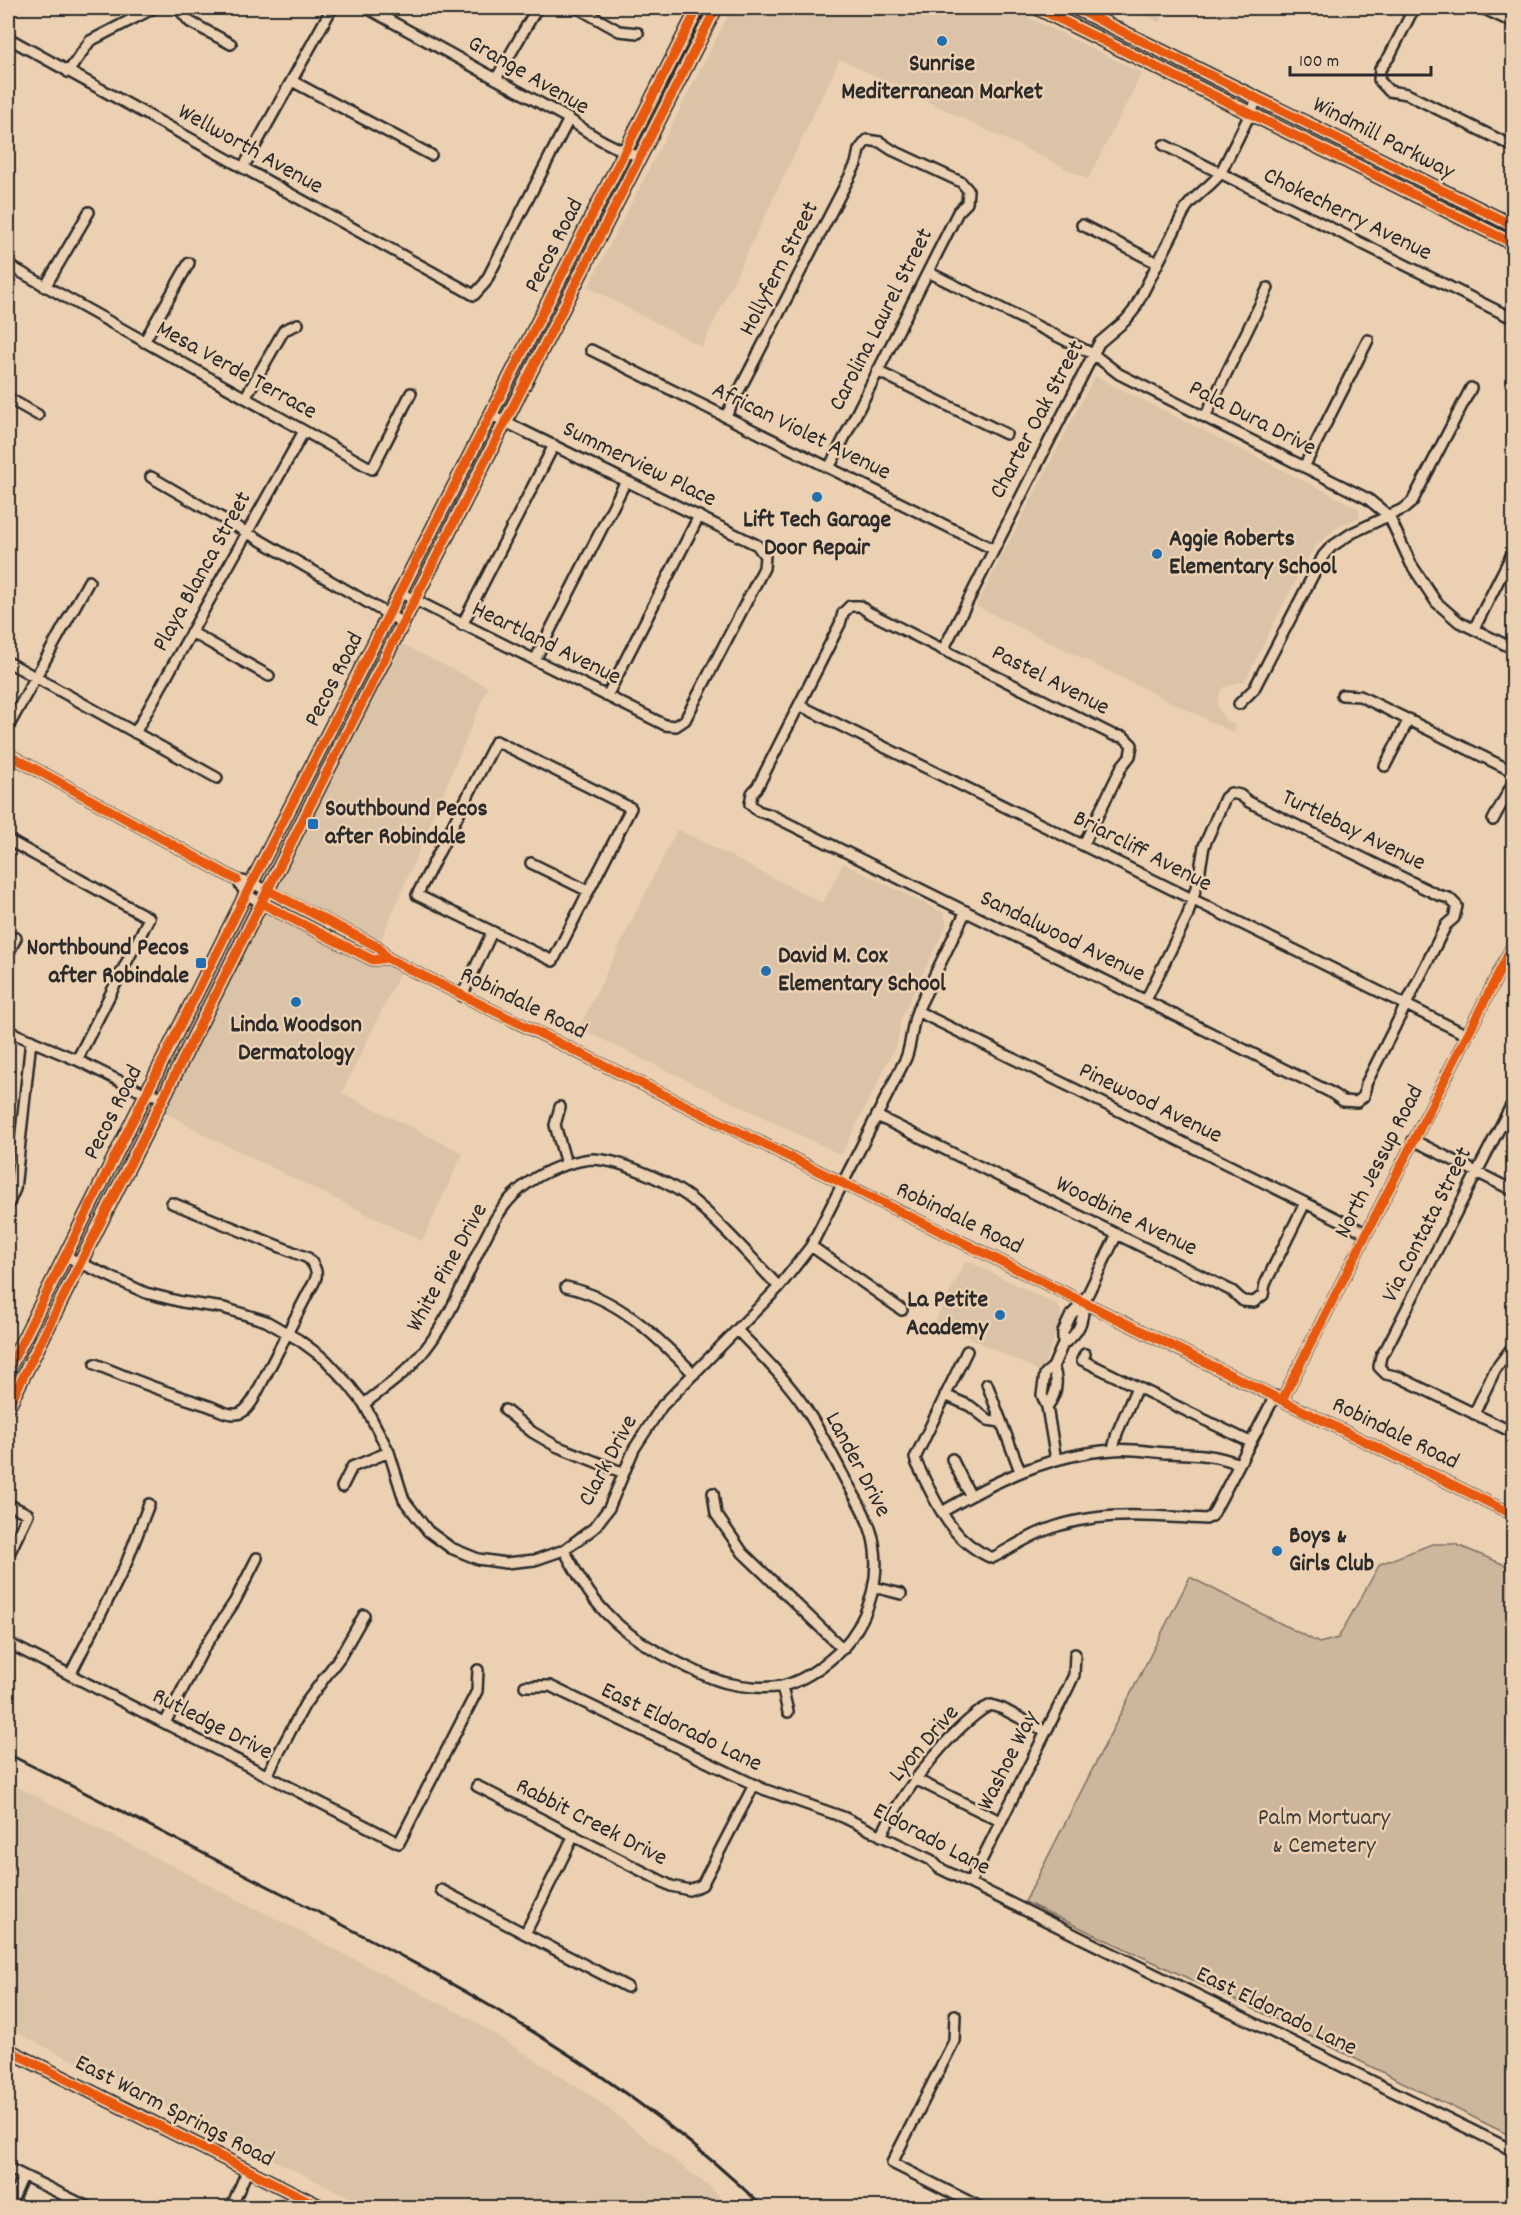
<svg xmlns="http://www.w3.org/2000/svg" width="1521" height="2215" font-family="Dekko,sans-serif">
  <rect width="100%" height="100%" fill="#ebd1b2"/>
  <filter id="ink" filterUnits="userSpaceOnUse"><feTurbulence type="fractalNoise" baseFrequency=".0167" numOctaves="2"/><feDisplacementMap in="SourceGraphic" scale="12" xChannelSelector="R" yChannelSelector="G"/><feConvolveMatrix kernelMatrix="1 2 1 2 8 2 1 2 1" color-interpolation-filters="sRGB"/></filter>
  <g filter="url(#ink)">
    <path fill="#dbc3a7" d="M732 8H1009L1142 73 1088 179 840 59 702 347 588 287Z
      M1130 8H1166L1159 22Z
      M1095 376 1358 508 1360 517 1336 528 1316 546 1305 562 1245 681 1224 687 1220 692 1217 706 1226 721 1235 724 1234 733 976 606Z
      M383 639 404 645 488 687 378 947 257 885Z
      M677 829 823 903 843 863 944 913 947 924 901 1018 897 1044 841 1155 579 1028Z
      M255 891 402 969 342 1093 463 1153 422 1241 203 1134 148 1102Z
      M966 1260 1057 1305 1061 1311 1062 1320 1041 1372 935 1321Z
      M8 1782 469 2018 590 2095 712 2189 730 2207H369L9 2029Z"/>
    <path fill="#ccb69c" stroke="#7c7064" stroke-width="1.5" d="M1432 1544H1455L1505 1565H1513V2137L1271 2017 1025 1902 1190 1577 1319 1643 1338 1638 1380 1564Z"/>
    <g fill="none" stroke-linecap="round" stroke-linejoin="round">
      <defs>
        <path id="minor" d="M178 8 190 22 231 44
          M367 8 569 119C590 135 615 149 641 157
          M578 8 619 31 638 33
          M1414 8 1389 57 1380 69 1379 80 1389 91 1407 94 1514 147
          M1482 8 1514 23
          M8 38 474 295 485 283 569 119
          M68 72 90 41 154 8
          M496 79 537 8
          M292 81 431 155
          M1164 145 1514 319
          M243 168 332 8
          M1082 225 1157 263
          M8 265 372 469 411 393
          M928 272 1093 354 1119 374 1368 499 1389 516 1411 564 1436 602 1459 622 1514 649
          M45 287 89 212
          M144 342 189 263
          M591 350 993 549
          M877 371 1006 434
          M8 398 38 415
          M245 398 284 330 298 324
          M726 416 856 164 859 150 867 140 880 142 892 150 961 182 968 190 967 203 958 212 829 468
          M1205 417 1268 288
          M1304 467 1368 340
          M151 477 403 623
          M401 593 665 725 676 726 685 720 764 568 765 556 757 545 491 415
          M462 625 554 445
          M1474 629 1514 550
          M191 632 269 676
          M943 650 1099 343 1126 320 1134 310 1186 208C1196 194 1210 187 1220 174L1258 98
          M535 660 626 481
          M8 662 217 778
          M1342 695 1360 696 1514 772
          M607 696 699 516
          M1239 704 1254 689 1323 556 1331 547 1352 533 1405 508 1412 502 1471 388
          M799 705 1467 1035
          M8 727 89 581
          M135 733 304 431
          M496 741 631 808 553 961 417 895Z
          M8 754 237 880 252 883 378 947 387 958 1514 1515
          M1385 766 1409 719
          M1493 820 1514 781
          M8 840 149 918 77 1060
          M1084 844 1122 766 1130 756 1132 745 1124 737 1113 735 868 612 860 606H850L843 613 840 624 758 786 752 793 750 804 758 811 771 815 1330 1092 1343 1101 1357 1102 1364 1096 1366 1084 1446 925 1454 918 1457 906 1449 898 1438 895 1249 802 1240 795 1231 793 1225 798 1204 846 1198 881 1187 917 1146 1000
          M531 863 588 891
          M237 880 246 894 261 903 373 960 387 958
          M8 954 16 938
          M462 996 492 932
          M917 1011 1366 1233
          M8 1031 77 1060 146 1094 164 1096
          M1514 1100 1387 1347 1381 1356 1379 1367 1386 1374 1399 1377 1514 1433
          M560 1107 555 1125 566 1164
          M877 1116 1232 1291 1243 1301 1254 1302 1263 1295 1265 1284 1305 1203
          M1413 1140 1514 1191
          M8 1205 15 1189 31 1040
          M811 1246 902 1310
          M65 1256 146 1293 182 1302 224 1308 266 1321 299 1340 326 1360 349 1385 364 1404 389 1452 404 1500 428 1531 451 1548 478 1559 506 1563 535 1560 564 1550 594 1528 609 1508 634 1449 662 1406 779 1287 811 1246 906 1058C912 1042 911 1027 917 1011L966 911
          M566 1287C619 1298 657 1337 694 1374
          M1063 1344C1080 1333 1083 1321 1084 1302
          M967 1351 915 1458 917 1464C937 1503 949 1540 992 1558 1008 1550 1024 1539 1041 1532 1094 1509 1150 1516 1206 1519L1212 1516 1275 1396
          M1085 1354 1082 1360 1250 1442
          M95 1364C133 1380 170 1394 209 1406 218 1409 226 1415 236 1414 244 1414 249 1406 253 1400L309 1291C318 1278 320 1271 308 1258L172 1203
          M987 1384 1020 1471
          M945 1395 970 1406 988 1420 1001 1422
          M1282 1400 1514 943
          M364 1404C383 1389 403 1376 419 1357 454 1317 469 1264 496 1218 510 1194 532 1177 558 1167 568 1164 582 1159 593 1159 622 1160 675 1184 696 1203 726 1228 752 1259 779 1287
          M1047 1407C1056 1395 1059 1381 1053 1367
          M505 1410 532 1432 556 1446 624 1473
          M1474 1414 1495 1370 1514 1345
          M1113 1449 1117 1433 1137 1387
          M952 1459 970 1495
          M1056 1460 1047 1407 1042 1395 1045 1374 1053 1367 1063 1344V1332L1071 1315 1084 1302 1117 1234
          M342 1487 352 1467 389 1452
          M713 1493 716 1514 743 1553 843 1649
          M8 1504 28 1514 8 1556
          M942 1512C994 1481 1051 1454 1113 1450 1130 1448 1150 1452 1167 1453 1194 1454 1215 1454 1239 1464
          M564 1550C576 1572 589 1596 607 1614 627 1635 651 1649 677 1662 693 1670 710 1679 727 1683 743 1687 765 1689 782 1686 806 1681 837 1657 851 1638 871 1610 880 1576 874 1543 870 1521 857 1500 846 1481 833 1456 820 1430 804 1406 785 1378 761 1355 738 1331
          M874 1587 901 1594
          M8 1643 399 1843 477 1691 478 1670
          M70 1675 126 1564 149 1504
          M525 1686H550L763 1789 843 1817 931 1860 939 1868 1514 2151
          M782 1686 788 1712
          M165 1723 204 1648 235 1601 257 1558
          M267 1775 305 1704 340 1657 364 1615
          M917 1780 1000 1821
          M477 1786 671 1886 689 1890 702 1885 754 1785
          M881 1836C901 1794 945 1736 983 1709L991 1705 1003 1709 1046 1732
          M970 1883 1068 1688 1074 1675 1075 1654
          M441 1890 627 1987
          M525 1934 574 1835
          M955 2015 954 2041 892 2163 982 2208
          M8 2168 90 2208
          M9 2208 23 2176
          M231 2208 247 2171
          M1510 2208 1514 2201"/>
        <path id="major" d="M1037 8 1514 244
          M1075 8 1514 226
          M8 1370 246 894 698 8
          M8 1407 327 772 716 8
          M8 2050 323 2208"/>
      </defs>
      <use href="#minor" stroke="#2b2b2b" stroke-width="14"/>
      <use href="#major" stroke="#2b2b2b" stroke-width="16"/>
      <use href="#minor" stroke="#ebd1b2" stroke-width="9"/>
      <use href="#major" stroke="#ebd1b2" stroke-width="12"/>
      <path stroke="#2b2b2b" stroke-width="3" d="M8 1754C101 1800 194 1849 287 1896 456 1983 626 2074 764 2208"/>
      <defs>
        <path id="cycleway" d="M1037 8 1514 244
          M1075 8 1514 226
          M8 754 237 880
          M267 890 378 947 387 958 1514 1515
          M261 903 373 960 387 958
          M8 1370 246 894 698 8
          M1282 1400 1514 943
          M8 1407 327 772 716 8
          M8 2050 323 2208"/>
      </defs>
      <use href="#cycleway" stroke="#ebd1b2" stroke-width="13"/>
      <use href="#cycleway" stroke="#e8590c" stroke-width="9"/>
    </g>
  </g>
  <g fill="#1f6fb2" stroke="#ebd1b2" stroke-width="2">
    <circle cx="942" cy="41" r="6"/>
    <circle cx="817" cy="497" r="6"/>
    <circle cx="1157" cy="554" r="6"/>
    <rect x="307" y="818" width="12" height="12" rx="3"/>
    <rect x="195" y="957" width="12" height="12" rx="3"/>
    <circle cx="766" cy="971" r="6"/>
    <circle cx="296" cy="1002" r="6"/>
    <circle cx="1000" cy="1315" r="6"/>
    <circle cx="1277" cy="1551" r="6"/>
  </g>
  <g text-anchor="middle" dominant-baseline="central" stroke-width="5" stroke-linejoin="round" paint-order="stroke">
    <g font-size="24" font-weight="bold" fill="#2b2b2b" stroke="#ebd1b2" text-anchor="start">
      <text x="942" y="65" text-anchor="middle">Sunrise<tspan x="942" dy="28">Mediterranean Market</tspan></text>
      <text x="817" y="521" text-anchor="middle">Lift Tech Garage<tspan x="817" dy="28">Door Repair</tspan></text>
      <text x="1169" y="540">Aggie Roberts<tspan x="1169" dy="28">Elementary School</tspan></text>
      <text x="325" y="810">Southbound Pecos<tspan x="325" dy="28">after Robindale</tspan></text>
      <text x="189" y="949" text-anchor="end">Northbound Pecos<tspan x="189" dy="28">after Robindale</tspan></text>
      <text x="778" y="957">David M. Cox<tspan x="778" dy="28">Elementary School</tspan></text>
      <text x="296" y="1026" text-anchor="middle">Linda Woodson<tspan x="296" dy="28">Dermatology</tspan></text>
      <text x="988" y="1301" text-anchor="end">La Petite<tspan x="988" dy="28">Academy</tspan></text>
      <text x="1289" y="1537">Boys &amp;<tspan x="1289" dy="28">Girls Club</tspan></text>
    </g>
    <g font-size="24" fill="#2b2b2b" stroke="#ebd1b2">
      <text transform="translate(528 76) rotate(30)">Grange Avenue</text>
      <text transform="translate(1383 139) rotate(27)">Windmill Parkway</text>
      <text transform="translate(250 150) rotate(29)">Wellworth Avenue</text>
      <text transform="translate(1347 215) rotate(26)">Chokecherry Avenue</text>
      <text transform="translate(555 246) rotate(-63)">Pecos Road</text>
      <text transform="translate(780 269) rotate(-63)">Hollyfern Street</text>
      <text transform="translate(882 320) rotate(-63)">Carolina Laurel Street</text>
      <text transform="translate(236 371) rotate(29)">Mesa Verde Terrace</text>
      <text transform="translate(1252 419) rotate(27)">Pala Dura Drive</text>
      <text transform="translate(1038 420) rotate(-62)">Charter Oak Street</text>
      <text transform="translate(801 432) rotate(26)">African Violet Avenue</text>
      <text transform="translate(639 465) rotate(26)">Summerview Place</text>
      <text transform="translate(203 572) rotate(-61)">Playa Blanca Street</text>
      <text transform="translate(546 644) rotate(26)">Heartland Avenue</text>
      <text transform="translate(335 680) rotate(-63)">Pecos Road</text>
      <text transform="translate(1050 681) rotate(27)">Pastel Avenue</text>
      <text transform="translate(1353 831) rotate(26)">Turtlebay Avenue</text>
      <text transform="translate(1142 852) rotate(27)">Briarcliff Avenue</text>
      <text transform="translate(1062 937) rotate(26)">Sandalwood Avenue</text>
      <text transform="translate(523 1004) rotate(26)">Robindale Road</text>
      <text transform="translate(1150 1104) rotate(26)">Pinewood Avenue</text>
      <text transform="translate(114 1113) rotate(-63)">Pecos Road</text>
      <text transform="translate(1380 1162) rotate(-63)">North Jessup Road</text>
      <text transform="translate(1126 1217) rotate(26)">Woodbine Avenue</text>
      <text transform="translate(959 1219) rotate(26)">Robindale Road</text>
      <text transform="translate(1428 1225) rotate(-63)">Via Contata Street</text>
      <text transform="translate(448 1268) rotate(-61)">White Pine Drive</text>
      <text transform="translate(1395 1434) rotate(26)">Robindale Road</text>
      <text transform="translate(609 1461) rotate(-62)">Clark Drive</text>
      <text transform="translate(857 1465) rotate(62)">Lander Drive</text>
      <text transform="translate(212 1725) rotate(27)">Rutledge Drive</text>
      <text transform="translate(681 1728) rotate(26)">East Eldorado Lane</text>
      <text transform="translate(925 1744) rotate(-49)">Lyon Drive</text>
      <text transform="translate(1009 1761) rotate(-63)">Washoe Way</text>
      <text transform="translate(591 1823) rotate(27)">Rabbit Creek Drive</text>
      <text transform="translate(931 1840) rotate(28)">Eldorado Lane</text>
      <text transform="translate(1276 2012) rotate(26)">East Eldorado Lane</text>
      <text transform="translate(174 2112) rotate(27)">East Warm Springs Road</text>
    </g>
    <g font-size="24" fill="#43403c" stroke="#ebd1b2">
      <text x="1324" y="1819">Palm Mortuary<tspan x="1324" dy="28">&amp; Cemetery</tspan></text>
    </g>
  </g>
  <rect width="1521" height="2215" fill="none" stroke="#ebd1b2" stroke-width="30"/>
  <rect x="15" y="15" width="1491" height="2185" fill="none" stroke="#2b2b2b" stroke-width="2" filter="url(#ink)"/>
  <path d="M1290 66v9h141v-9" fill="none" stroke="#2b2b2b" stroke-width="3"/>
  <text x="1299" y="66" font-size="18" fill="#2b2b2b" stroke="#ebd1b2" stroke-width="4.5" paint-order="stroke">100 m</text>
</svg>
